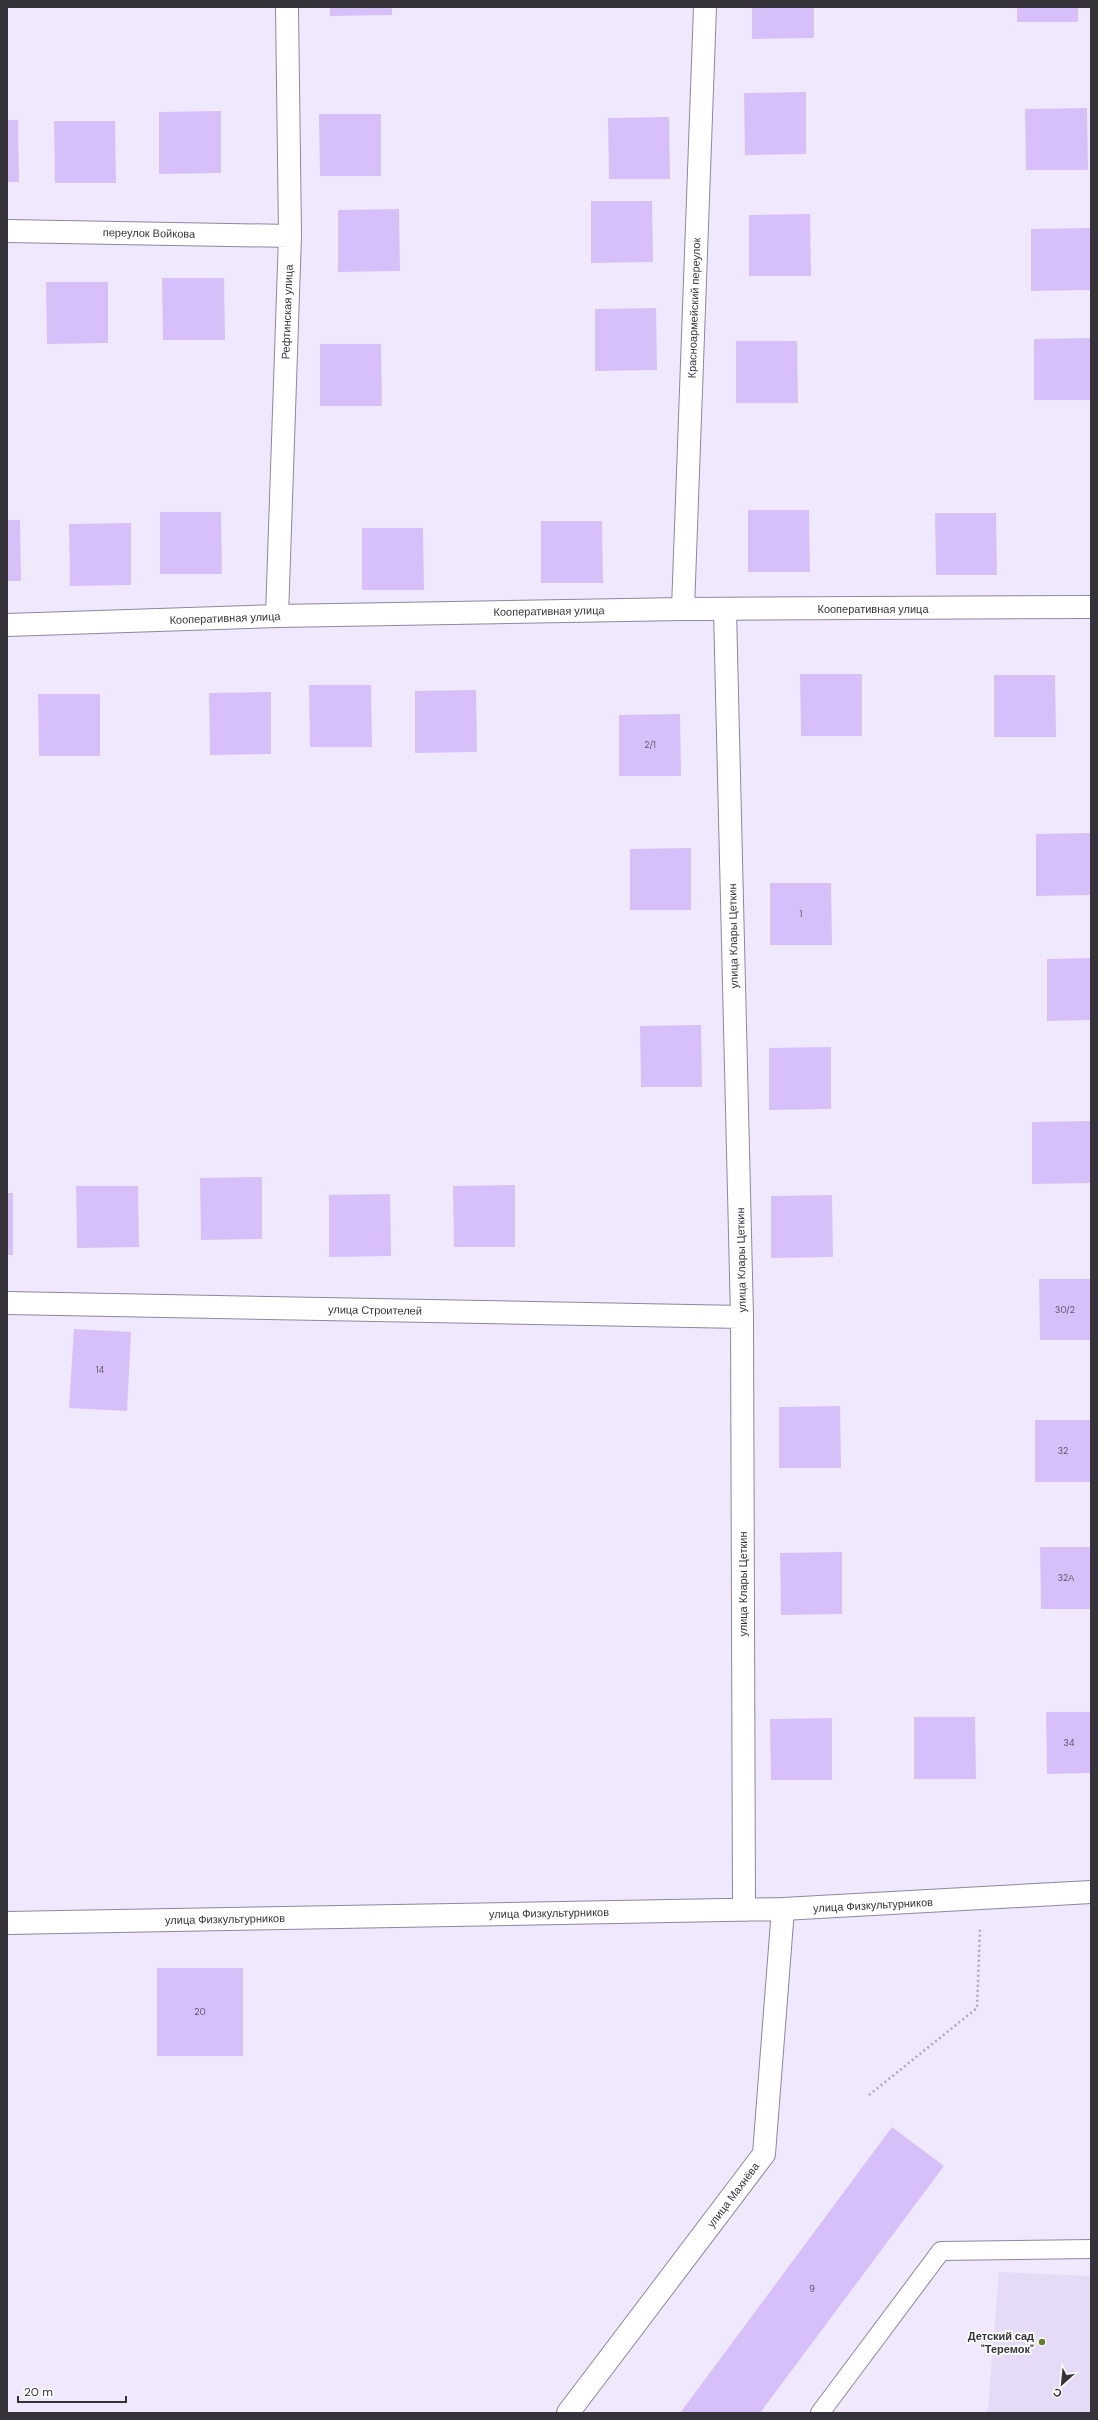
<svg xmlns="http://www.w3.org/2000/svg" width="1098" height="2420" font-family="'DM Sans',sans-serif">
  <rect width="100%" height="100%" fill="#f0e9fd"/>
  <path fill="#e5dbf7" d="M999 2272 1091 2276V2413H985L988 2408Z"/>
  <path fill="#d7c0f9" d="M330 7H392V15L330 16Z
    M752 7H814V38L752 39Z
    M1017 7H1078V22H1017Z
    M806 92V154L745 155 744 93Z
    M1087 108 1088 170H1026L1025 109Z
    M221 111V173L159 174V112Z
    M319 114H381V176H320Z
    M669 117 670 179H609L608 118Z
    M7 120H18L19 182H7Z
    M54 121H115L116 183H55Z
    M591 201H652L653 262 591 263Z
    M399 209 400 271 338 272V210Z
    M810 214 811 276H749V215Z
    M1091 228V290L1031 291V229Z
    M162 278H224L225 340H163Z
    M46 282H108V343L47 344Z
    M656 308 657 370 595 371V309Z
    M1091 338V400H1034V339Z
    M736 341H797L798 403H736Z
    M320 344H381L382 406H320Z
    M748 510H809L810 572H748Z
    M160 512H221L222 574H160Z
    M935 513H996L997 575H936Z
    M7 520H20L21 581H7Z
    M541 521H602L603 583H541Z
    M131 523V585L70 586 69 524Z
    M362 528H423L424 590H362Z
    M800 674H862V736H801Z
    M994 675H1055L1056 737H994Z
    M309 685H371L372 747H310Z
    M476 690 477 752 415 753V691Z
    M271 692V754L210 755 209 693Z
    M38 694H100V756H39Z
    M680 714 681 776H619V715Z
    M1091 833V895L1036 896V834Z
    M691 848V910H630V849Z
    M770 883H831L832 945H770Z
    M1091 958V1020L1047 1021V959Z
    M701 1025 702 1087H641L640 1026Z
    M831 1047V1109L769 1110V1048Z
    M1091 1121V1183L1032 1184V1122Z
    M262 1177V1239L201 1240 200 1178Z
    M515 1185V1247H454L453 1186Z
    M76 1186H138L139 1247 77 1248Z
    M7 1193H13V1255H7Z
    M390 1194 391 1256 329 1257V1195Z
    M832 1195 833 1257 771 1258V1196Z
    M1039 1279H1091V1340H1040Z
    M74 1329 131 1332 127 1411 69 1408Z
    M840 1406 841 1468H779V1407Z
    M1035 1420H1091V1482H1035Z
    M1040 1547H1091V1609H1041Z
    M842 1552V1614L781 1615 780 1553Z
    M1046 1712H1091V1773L1047 1774Z
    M914 1717H975L976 1779H914Z
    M832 1718V1780H771L770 1719Z
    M157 1968H243V2056H157Z
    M892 2127 944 2166 760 2413H680Z"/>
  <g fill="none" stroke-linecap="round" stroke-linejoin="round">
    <defs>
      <path id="service" d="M820 2413 941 2251 1091 2249"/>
      <path id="minor" d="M7 231 290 236
        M683 609 705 7
        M725 610 742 1317 744 1910
        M277 616 290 236 287 7
        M7 625 277 616 683 609 1091 607
        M7 1303 742 1317
        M7 1923 783 1909 1091 1892
        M568 2413 764 2154 783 1909"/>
    </defs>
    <use href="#service" stroke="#8f879a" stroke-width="20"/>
    <use href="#minor" stroke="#8f879a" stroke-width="24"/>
    <path stroke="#aea8b8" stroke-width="2.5" stroke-dasharray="2 3" stroke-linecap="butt" d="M869 2095 977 2008 980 1929"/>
    <use href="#service" stroke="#fff" stroke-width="18"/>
    <use href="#minor" stroke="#fff" stroke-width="22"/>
  </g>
  <circle fill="#687d2e" stroke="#fff" stroke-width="1.5" cx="1042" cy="2342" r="4"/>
  <g text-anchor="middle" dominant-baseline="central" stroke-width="3.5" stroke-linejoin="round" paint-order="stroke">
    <g font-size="9" fill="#5e566a">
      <text x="650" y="745">2/1</text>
      <text x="801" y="914">1</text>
      <text x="1065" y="1310">30/2</text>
      <text x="100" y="1370">14</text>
      <text x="1063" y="1451">32</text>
      <text x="1066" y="1578">32А</text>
      <text x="1069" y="1743">34</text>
      <text x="200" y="2012">20</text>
      <text x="812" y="2289">9</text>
    </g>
    <g font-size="11" fill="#35323a" stroke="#fff">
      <text transform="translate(149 233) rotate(1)">переулок Войкова</text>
      <text transform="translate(694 308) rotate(-88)">Красноармейский переулок</text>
      <text transform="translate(287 312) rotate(-88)">Рефтинская улица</text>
      <text x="873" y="609">Кооперативная улица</text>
      <text transform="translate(549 611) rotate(-1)">Кооперативная улица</text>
      <text transform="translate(225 618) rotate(-2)">Кооперативная улица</text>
      <text transform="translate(733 936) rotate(-91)">улица Клары Цеткин</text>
      <text transform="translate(741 1260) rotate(-91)">улица Клары Цеткин</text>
      <text transform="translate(375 1310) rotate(1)">улица Строителей</text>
      <text transform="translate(743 1584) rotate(-90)">улица Клары Цеткин</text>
      <text transform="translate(873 1905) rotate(-3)">улица Физкультурников</text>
      <text transform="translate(549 1913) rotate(-1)">улица Физкультурников</text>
      <text transform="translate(225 1919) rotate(-1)">улица Физкультурников</text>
      <text transform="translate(733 2195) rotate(-53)">улица Махнёва</text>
    </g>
    <g font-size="11" font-weight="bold" fill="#35323a" stroke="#fff" text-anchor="end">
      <text x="1034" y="2336">Детский сад<tspan x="1034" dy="13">"Теремок"</tspan></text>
    </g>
  </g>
  <rect width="1098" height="2420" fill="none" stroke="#35323a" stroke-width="16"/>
  <g transform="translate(1062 2384) rotate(207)" stroke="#ffffff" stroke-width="3" paint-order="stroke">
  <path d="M0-3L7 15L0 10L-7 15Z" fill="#35323a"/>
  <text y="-6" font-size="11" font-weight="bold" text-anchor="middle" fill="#35323a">С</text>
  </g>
  <path d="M18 2396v6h108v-6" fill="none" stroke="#35323a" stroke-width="2"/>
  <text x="24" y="2396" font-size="12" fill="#35323a" stroke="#ffffff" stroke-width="3" paint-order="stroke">20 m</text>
</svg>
